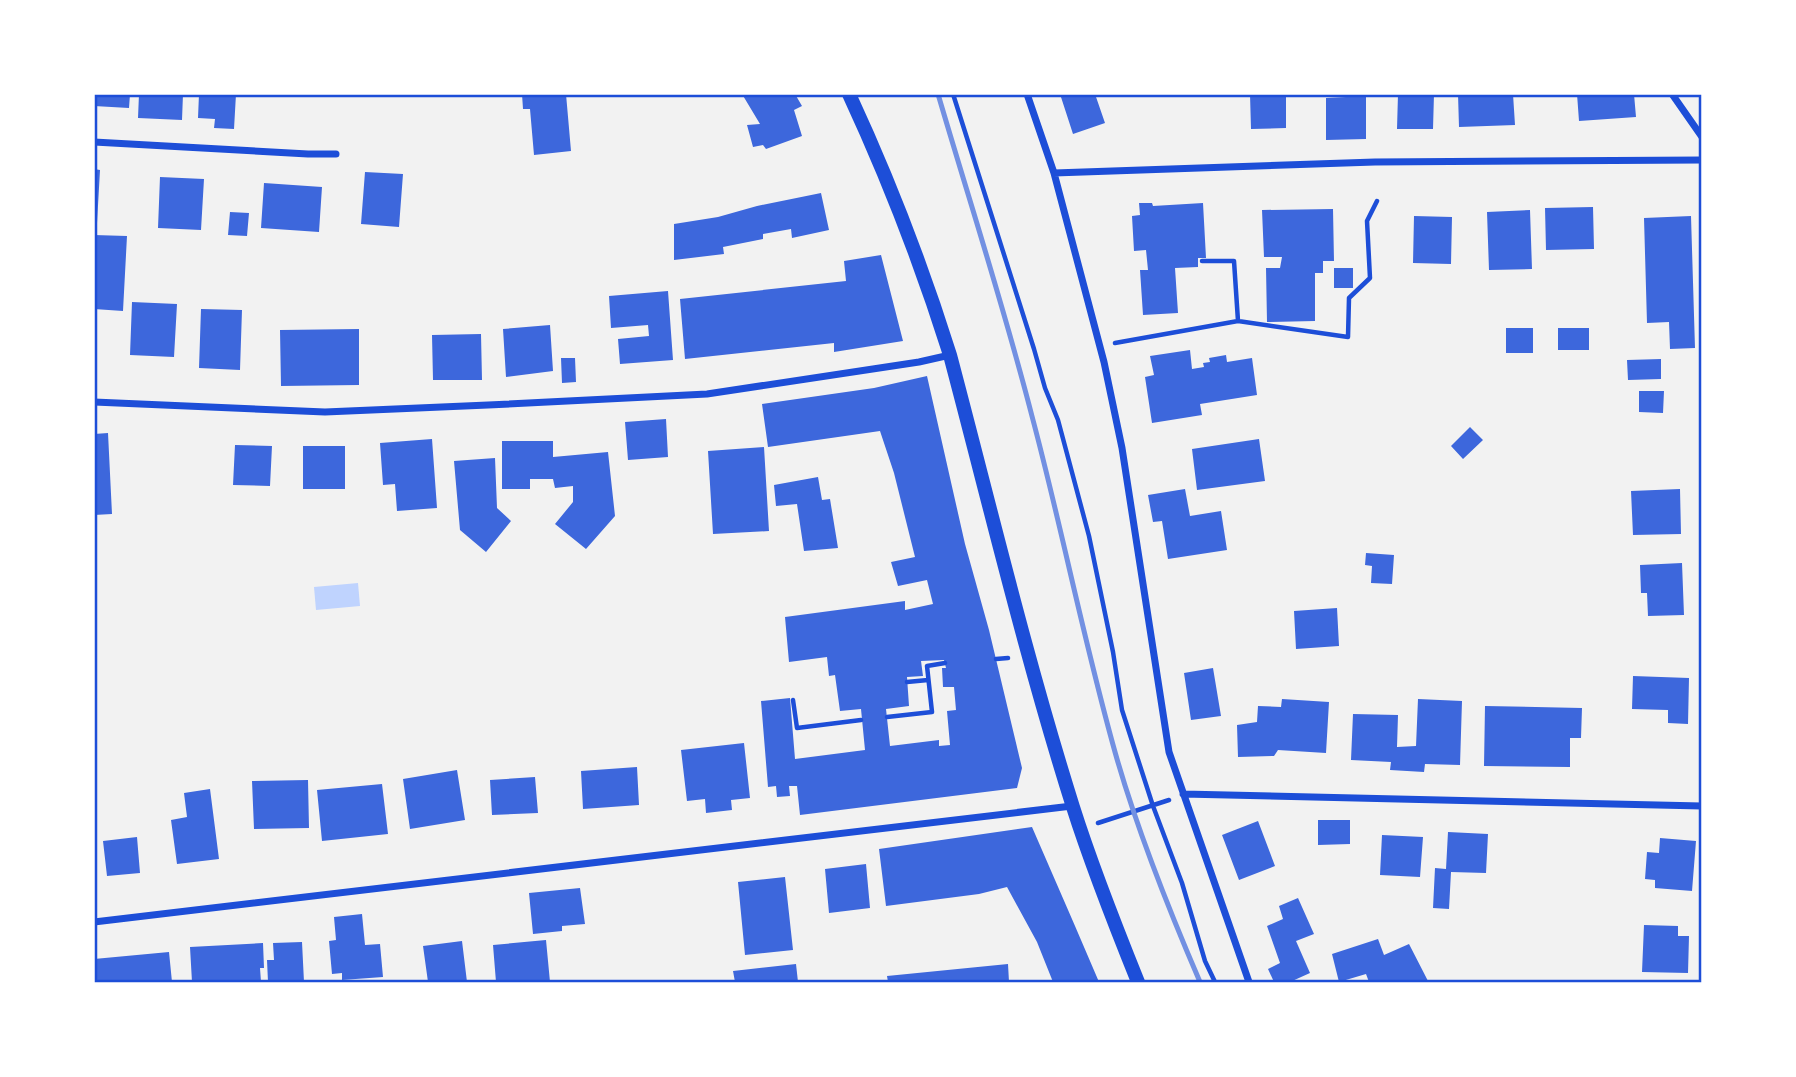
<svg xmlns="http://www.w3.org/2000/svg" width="1796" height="1077" font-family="Roboto,sans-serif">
  <rect width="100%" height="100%" fill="#f2f2f2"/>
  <path fill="#bfd3fe" d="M358 583 360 606 316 610 314 587Z"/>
  <path fill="#3d67dc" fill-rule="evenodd" d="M94 94H130L129 108 94 106Z
    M139 94H183L182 120 138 118Z
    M199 94H236L234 129 214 128 215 119 198 118Z
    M522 94H566L571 151 534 155 530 109H523Z
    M742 94H795L802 106 794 110 802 136 766 149 763 145 753 147 747 125 760 124Z
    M1060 94H1095L1105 123 1073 134Z
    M1250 94H1286V128L1251 129Z
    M1398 94H1434L1433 129H1397Z
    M1458 94H1513L1515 125 1459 127Z
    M1577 94H1634L1636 117 1579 121Z
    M1366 96V139L1326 140V98Z
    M94 169 100 170 97 223H94Z
    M365 172 403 174 399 227 361 224Z
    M160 177 204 179 201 230 158 228Z
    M264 183 322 187 319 232 261 228Z
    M821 193 829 230 792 238 791 229 763 234V239L723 247 724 254 674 260V224L718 217 757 206Z
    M1139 203H1152L1153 206 1203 203 1206 258H1198V267L1175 268 1178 313 1143 315 1140 270H1148L1146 250 1134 251 1132 216 1140 215Z
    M1593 207 1594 249 1546 250 1545 208Z
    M1333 209 1334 261H1323V273H1315V321L1267 322 1266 268H1280L1282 257H1264L1262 210Z
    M1530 210 1532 269 1489 270 1487 212Z
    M230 212 249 213 247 236 228 235Z
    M1414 216 1452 217 1451 264 1413 263Z
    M1691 216 1695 348 1670 349 1669 322 1647 323 1644 218Z
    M94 235 127 236 123 311 94 309Z
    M881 255 903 341 834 352V343L685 359 680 299 846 281 844 261Z
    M1334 268H1353V288H1334Z
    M668 291 673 360 620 364 618 339 649 336 648 325 611 328 609 296Z
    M132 302 177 304 174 357 130 355Z
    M201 309 242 310 240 370 199 368Z
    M550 325 553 371 506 377 503 329Z
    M1506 328H1533V353H1506Z
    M1558 328H1589V350H1558Z
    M359 329V385L281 386 280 330Z
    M481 334 482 380H433L432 335Z
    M1190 350 1192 369 1204 367 1203 363 1210 362 1209 358 1226 355 1227 362 1252 358 1257 395 1200 404 1202 415 1152 423 1145 377 1154 375 1150 356Z
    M561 358H575L576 382 562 383Z
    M1661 359V379L1628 380 1627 360Z
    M927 376 965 544 989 630 1022 768 1017 788 800 815 797 786H789L790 796 777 797 776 786 768 787 761 701 790 698 795 759 865 750 861 709 840 711 835 675 829 676 827 657 789 662 785 617 905 601V610L933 604 927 580 898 586 891 562 915 557 894 473 880 431 768 447 762 404 874 388ZM944 660 946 668H942L943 687H954L956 710 947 711 950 745 939 746V740L890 746 886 709 909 706 907 677 923 676 921 661Z
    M1639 391H1664L1663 413 1639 412Z
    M666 419 668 457 628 460 625 422Z
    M1470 427 1483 440 1463 459 1451 446Z
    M108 433 112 514 94 515V434Z
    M432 439 437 508 397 511 395 484 383 485 380 443Z
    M1259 439 1265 481 1197 490 1192 449Z
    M502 441H553V457L608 452 615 516 586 549 555 524 573 502V486L555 488 553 479H530V489H502Z
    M235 445 272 446 270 486 233 485Z
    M303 446H345V489H303Z
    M764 447 769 531 713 534 708 451Z
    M495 458 497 508 511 521 486 552 460 530 454 461Z
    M818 477 822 500 830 499 838 548 804 551 797 504 776 506 774 485Z
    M1185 489 1190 516 1221 511 1227 550 1168 559 1162 521 1153 522 1148 495Z
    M1680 489 1681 534 1633 535 1631 491Z
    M1366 553 1394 555 1392 584 1371 583 1372 566 1365 565Z
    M1682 563 1684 615 1648 616 1647 593H1641L1640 565Z
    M1337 608 1339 646 1296 649 1294 611Z
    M1213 668 1221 716 1191 720 1184 673Z
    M1633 676 1689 678 1688 724 1668 723V710L1632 709Z
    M1282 699 1329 702 1326 753 1278 750 1274 756 1238 757 1237 725 1257 722 1258 706 1281 707Z
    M1418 699 1462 701 1460 765 1425 764 1424 772 1390 770 1391 762 1351 760 1353 714 1398 715 1397 747 1416 746Z
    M1485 706 1582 708 1581 738H1570V767L1484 766Z
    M744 743 750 798 731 800 732 810 706 813 705 799 687 801 681 750Z
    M637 767 639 805 583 809 581 771Z
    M457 770 465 820 410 829 403 779Z
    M535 777 538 813 492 815 490 780Z
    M308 780 309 828 254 829 252 781Z
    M382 784 388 834 322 841 317 790Z
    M210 789 219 859 177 864 171 820 187 817 184 793Z
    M1318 820H1350V844L1318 845Z
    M1258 821 1275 866 1239 880 1222 835Z
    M1032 827 1075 926 1099 982H1053L1037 942 1007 887 979 894 886 906 879 849Z
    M1448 832 1488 834 1486 873 1451 872 1449 909 1433 908 1435 868 1446 869Z
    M1382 835 1423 837 1420 877 1380 875Z
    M137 837 140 873 107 876 103 841Z
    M1660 838 1696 841 1692 891 1655 888V880L1645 879 1647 852 1659 853Z
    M866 864 870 908 829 913 825 869Z
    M785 877 793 950 745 955 738 882Z
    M580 888 585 924 562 926V931L533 934 529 893Z
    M1298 898 1314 934 1296 941 1310 973 1290 982H1274L1268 969 1280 963 1267 926 1283 919 1279 906Z
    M362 914 365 945 380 944 383 977 342 980V973L332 974 329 941 336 940 334 917Z
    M1644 925 1678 926V936H1689L1688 973 1642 972Z
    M1378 939 1384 955 1409 944 1428 981 1369 982 1366 974 1339 982 1332 954Z
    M546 940 550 982H496L493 945Z
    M462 941 467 982H428L423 946Z
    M302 942 304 982H268L267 960H274L273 943Z
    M263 943 264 968H260L261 982H192L190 947Z
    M169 952 172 982H94V959Z
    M796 964 798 982H735L733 971Z
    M1008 964 1009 982H888L887 976Z"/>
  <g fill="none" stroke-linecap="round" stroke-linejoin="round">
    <path stroke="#1d4ed8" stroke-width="4.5" d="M953 94 1034 349 1045 388 1058 420 1089 536 1113 652 1122 710 1153 806 1182 883 1205 961 1215 982
      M1202 261H1234L1238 321
      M1115 343 1238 321 1348 337 1349 298 1370 278 1367 221 1377 201
      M996 659 1008 658
      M907 682 928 680
      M793 700 797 728 861 720
      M887 717 932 712 927 666 945 663
      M1098 823 1169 800"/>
    <path stroke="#1d4ed8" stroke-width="7" d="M1027 94 1054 173 1104 362 1122 448 1169 752 1249 982
      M1672 94 1702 137
      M94 142 308 154H336
      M1054 173 1375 162 1702 160
      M94 402 325 412 488 405 707 394 919 362 950 355
      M1183 794 1702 806
      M94 922 1072 806"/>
    <path stroke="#1d4ed8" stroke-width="14" d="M849 94C888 178 922 266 950 355 990 506 1026 658 1073 807 1092 867 1115 925 1138 982"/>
    <path stroke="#7290e2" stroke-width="5" d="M938 94C970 203 1005 310 1033 420 1063 533 1085 647 1117 759 1139 835 1169 910 1200 982"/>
  </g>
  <rect width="1796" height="1077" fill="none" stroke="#ffffff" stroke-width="192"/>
  <rect x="96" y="96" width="1604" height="885" fill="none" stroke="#1d4ed8" stroke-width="2.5"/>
</svg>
